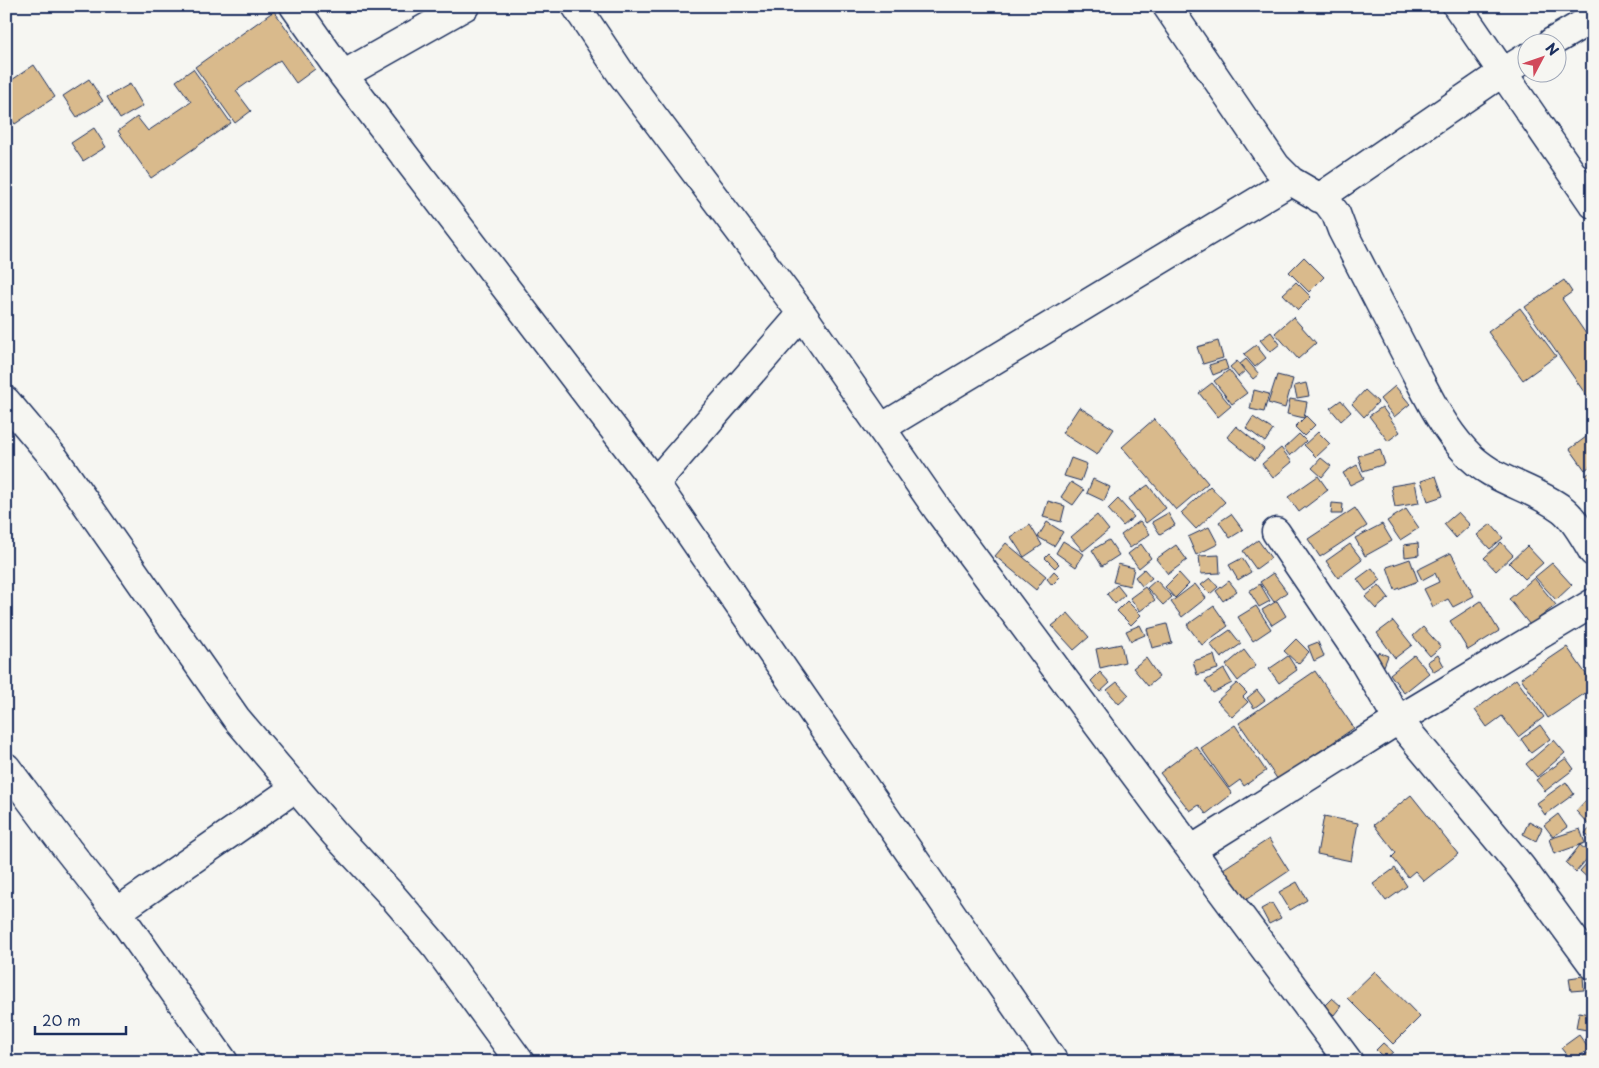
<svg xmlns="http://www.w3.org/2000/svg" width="1599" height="1068" font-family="'Playpen Sans',sans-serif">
  <rect width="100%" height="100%" fill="#f6f6f2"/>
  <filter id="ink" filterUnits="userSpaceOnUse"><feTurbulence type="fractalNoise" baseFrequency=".02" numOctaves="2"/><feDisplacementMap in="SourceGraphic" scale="10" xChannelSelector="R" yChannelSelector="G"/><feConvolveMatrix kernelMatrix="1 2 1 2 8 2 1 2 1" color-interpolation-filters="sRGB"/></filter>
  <g filter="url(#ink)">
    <path fill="#d9ba8c" stroke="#1b2f5e" d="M274 11 315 69 296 83 280 60 236 91 251 111 235 123 195 67Z
      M34 65 55 97 15 124 6 112V84Z
      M193 69 231 123 151 178 118 131 137 117 148 131 191 102 176 81Z
      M89 79 103 101 77 117 63 96Z
      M130 84 143 106 120 119 107 97Z
      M94 128 106 147 83 161 71 143Z
      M1304 257 1324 277 1309 292 1289 272Z
      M1564 280 1572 292 1562 299 1593 344V405L1525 307Z
      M1296 282 1311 297 1298 310 1283 294Z
      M1520 308 1556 356 1523 380 1488 332Z
      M1293 317 1316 343 1298 359 1275 333Z
      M1271 332 1280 344 1270 352 1260 340Z
      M1218 341 1223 358 1203 364 1197 347Z
      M1256 345 1266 358 1255 367 1244 354Z
      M1246 359 1259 374 1253 379 1240 364Z
      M1225 360 1228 369 1213 375 1209 365Z
      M1237 361 1245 371 1238 377 1230 367Z
      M1229 370 1247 393 1232 404 1214 381Z
      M1277 375 1293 379 1285 408 1268 403Z
      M1212 383 1231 406 1218 417 1199 393Z
      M1306 383 1309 396 1297 398 1294 386Z
      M1395 386 1410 404 1394 417 1380 399Z
      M1254 390 1269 394 1264 412 1250 409Z
      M1365 390 1378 402 1364 417 1352 404Z
      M1290 399 1307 402 1304 418 1287 414Z
      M1341 400 1351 412 1341 421 1330 408Z
      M1079 407 1114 429 1097 455 1062 433Z
      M1382 407 1400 432 1388 441 1369 416Z
      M1306 416 1315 425 1304 436 1295 427Z
      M1253 417 1273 430 1265 442 1246 428Z
      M1154 419 1208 483 1176 510 1122 447Z
      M1236 426 1264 449 1255 460 1227 437Z
      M1318 432 1330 444 1316 457 1304 445Z
      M1299 434 1306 441 1290 456 1284 448Z
      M1590 434 1593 438V464L1585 470 1570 449Z
      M1281 448 1292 462 1273 478 1262 464Z
      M1380 449 1385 464 1363 471 1358 456Z
      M1071 458 1087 464 1081 481 1064 476Z
      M1321 458 1331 466 1322 477 1312 468Z
      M1357 465 1364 478 1350 485 1343 473Z
      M1593 471V486L1586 475Z
      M1318 476 1328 490 1299 512 1288 497Z
      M1436 476 1443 496 1428 501 1421 481Z
      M1093 479 1110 487 1104 501 1087 493Z
      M1071 482 1084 490 1073 505 1061 497Z
      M1415 482 1419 503 1395 507 1391 486Z
      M1148 485 1166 508 1146 523 1128 499Z
      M1210 486 1225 502 1196 529 1181 513Z
      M1118 499 1134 517 1123 526 1108 509Z
      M1048 501 1065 506 1061 522 1043 517Z
      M1332 503 1343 504 1342 514H1331Z
      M1355 508 1367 526 1320 557 1308 539Z
      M1406 509 1419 528 1400 540 1387 521Z
      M1458 512 1470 525 1456 538 1444 524Z
      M1168 513 1175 525 1160 534 1152 522Z
      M1231 514 1243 530 1230 538 1219 522Z
      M1097 515 1109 530 1083 551 1071 537Z
      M1140 521 1150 534 1130 548 1121 535Z
      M1047 522 1063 532 1054 546 1038 537Z
      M1382 524 1392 541 1365 556 1355 538Z
      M1491 524 1503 538 1490 549 1477 535Z
      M1030 525 1042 545 1024 557 1011 537Z
      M1209 527 1218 544 1196 555 1188 537Z
      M1109 540 1119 555 1102 566 1092 550Z
      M1258 540 1271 558 1256 569 1243 551Z
      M1063 541 1084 554 1076 567 1056 553Z
      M1501 542 1513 555 1496 571 1484 558Z
      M1006 543 1046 576 1036 590 995 556Z
      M1418 543 1419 555 1405 557 1404 545Z
      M1141 544 1151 558 1139 568 1128 554Z
      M1350 544 1362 560 1338 578 1326 561Z
      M1176 545 1187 560 1168 574 1156 559Z
      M1527 546 1543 563 1525 579 1509 563Z
      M1451 553 1474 596 1453 607 1448 599 1433 607 1424 589 1439 582 1435 573 1422 580 1417 570Z
      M1049 554 1059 564 1055 568 1045 558Z
      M1219 555 1220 573 1201 574 1199 556Z
      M1242 558 1251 572 1238 580 1229 565Z
      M1410 559 1418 581 1395 590 1387 567Z
      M1552 563 1572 585 1556 600 1535 577Z
      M1118 564 1134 568 1130 586 1113 582Z
      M1372 568 1381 580 1366 591 1357 579Z
      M1144 569 1152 578 1142 586 1135 577Z
      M1054 571 1060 577 1052 585 1047 579Z
      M1179 573 1189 584 1175 598 1165 587Z
      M1273 573 1287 592 1274 602 1260 582Z
      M1210 578 1218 587 1210 594 1201 585Z
      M1534 578 1556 605 1530 625 1509 599Z
      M1156 580 1172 597 1163 605 1147 588Z
      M1229 581 1237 591 1223 601 1216 591Z
      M1195 584 1206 598 1182 617 1171 602Z
      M1260 584 1270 601 1259 607 1249 591Z
      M1117 585 1125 595 1115 604 1107 594Z
      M1379 585 1389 598 1376 609 1365 597Z
      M1145 587 1155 600 1140 611 1130 598Z
      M1127 601 1141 615 1131 625 1117 611Z
      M1277 601 1286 616 1272 625 1262 610Z
      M1481 601 1499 631 1468 650 1450 621Z
      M1214 606 1228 626 1202 645 1187 625Z
      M1256 606 1271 629 1253 641 1238 617Z
      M1068 613 1089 637 1074 650 1052 626Z
      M1393 621 1412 645 1395 658 1377 633Z
      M1167 624 1172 643 1152 648 1147 629Z
      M1140 625 1145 635 1131 641 1126 631Z
      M1423 627 1441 647 1430 656 1413 636Z
      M1230 630 1241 644 1221 658 1210 644Z
      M1296 639 1309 652 1298 664 1284 651Z
      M1318 642 1324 656 1314 661 1308 646Z
      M1121 644 1125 662 1100 668 1096 649Z
      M1567 647 1593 684V688L1548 718 1521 678Z
      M1244 650 1256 666 1238 681 1226 665Z
      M1378 652 1388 656 1384 666 1374 662Z
      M1214 655 1218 669 1197 675 1193 661Z
      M1414 655 1429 673 1404 693 1390 674Z
      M1438 655 1444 666 1434 672 1427 662Z
      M1288 656 1297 670 1279 683 1269 669Z
      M1146 658 1159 677 1148 686 1133 668Z
      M1224 669 1232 683 1213 693 1205 681Z
      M1315 671 1354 728 1278 780 1239 723Z
      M1100 672 1110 683 1100 692 1091 681Z
      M1516 679 1544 717 1518 737 1502 716 1487 727 1475 710Z
      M1117 682 1129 695 1119 704 1107 690Z
      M1237 683 1247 693 1243 697 1248 702 1232 717 1217 701Z
      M1257 690 1265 700 1254 708 1247 698Z
      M1235 725 1266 771 1244 786 1240 780 1229 788 1201 748Z
      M1540 725 1550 739 1531 753 1521 739Z
      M1554 740 1565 753 1537 777 1526 764Z
      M1196 746 1232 794 1206 814 1199 805 1190 811 1160 773Z
      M1566 758 1574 769 1545 791 1536 780Z
      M1566 782 1574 794 1545 815 1537 803Z
      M1411 795 1458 854 1424 881 1415 871 1408 877 1392 857 1396 853 1374 825Z
      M1588 798 1593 803V823L1590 826 1576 811Z
      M1558 814 1567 827 1553 837 1544 825Z
      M1324 816 1358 823 1351 861 1317 854Z
      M1529 821 1542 828 1536 841 1523 834Z
      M1593 826V842L1585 833Z
      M1580 829 1585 843 1554 854 1549 839Z
      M1269 839 1289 871 1244 901 1223 869Z
      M1580 845 1591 854 1576 872 1566 863Z
      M1593 856V879L1591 881 1580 871Z
      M1395 868 1407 886 1386 901 1373 884Z
      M1297 882 1307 900 1290 910 1279 892Z
      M1272 903 1281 918 1269 924 1261 909Z
      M1375 971 1420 1017 1393 1044 1347 998Z
      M1583 976 1584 990 1571 991 1569 978Z
      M1332 998 1341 1006 1334 1015 1324 1006Z
      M1579 1012 1593 1015 1592 1031 1576 1028Z
      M1593 1033V1044L1591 1046 1585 1038Z
      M1579 1035 1589 1049 1572 1062 1561 1048Z
      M1383 1043 1393 1052 1385 1059 1376 1050Z
      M1593 1049V1062H1576Z"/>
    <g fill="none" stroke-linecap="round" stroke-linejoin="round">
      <defs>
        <path id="street" d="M294 6 343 75 655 483 1054 1062
          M576 6 620 72 802 314 938 510 1349 1062
          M1167 6 1276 166 1291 181 1327 202 1336 214 1342 230C1364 273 1386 315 1408 358 1425 390 1440 424 1465 451 1491 481 1531 486 1562 509 1574 518 1585 538 1593 552
          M1457 6 1593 204
          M1552 42 1593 18
          M343 75 465 6
          M1319 198 1503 72 1526 58
          M6 401 55 459 236 718 335 834 389 892 437 948 520 1062
          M881 428 1291 181
          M655 483 802 314
          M1276 532 1364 662 1398 720 1521 867 1593 965
          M6 767 68 850 124 921 224 1062
          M1191 850 1398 720 1593 603
          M117 912 295 788"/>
      </defs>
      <use href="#street" stroke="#1b2f5e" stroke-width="31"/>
      <use href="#street" stroke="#f6f6f2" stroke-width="28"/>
    </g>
  </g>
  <rect width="1599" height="1068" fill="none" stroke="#f6f6f2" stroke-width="25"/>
  <rect x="12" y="12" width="1574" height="1043" fill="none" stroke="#1b2f5e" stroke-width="2" filter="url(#ink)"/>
  <g transform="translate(1542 58) rotate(49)"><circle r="24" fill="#f6f6f2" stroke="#9ea6b7"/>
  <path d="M0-4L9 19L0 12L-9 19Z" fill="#d1495b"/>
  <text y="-8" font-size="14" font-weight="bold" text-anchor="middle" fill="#1b2f5e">N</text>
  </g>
  <path d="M35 1026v8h91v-8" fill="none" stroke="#1b2f5e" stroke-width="2.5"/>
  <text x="42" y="1026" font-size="15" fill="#1b2f5e" stroke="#f6f6f2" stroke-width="4" paint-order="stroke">20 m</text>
</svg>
